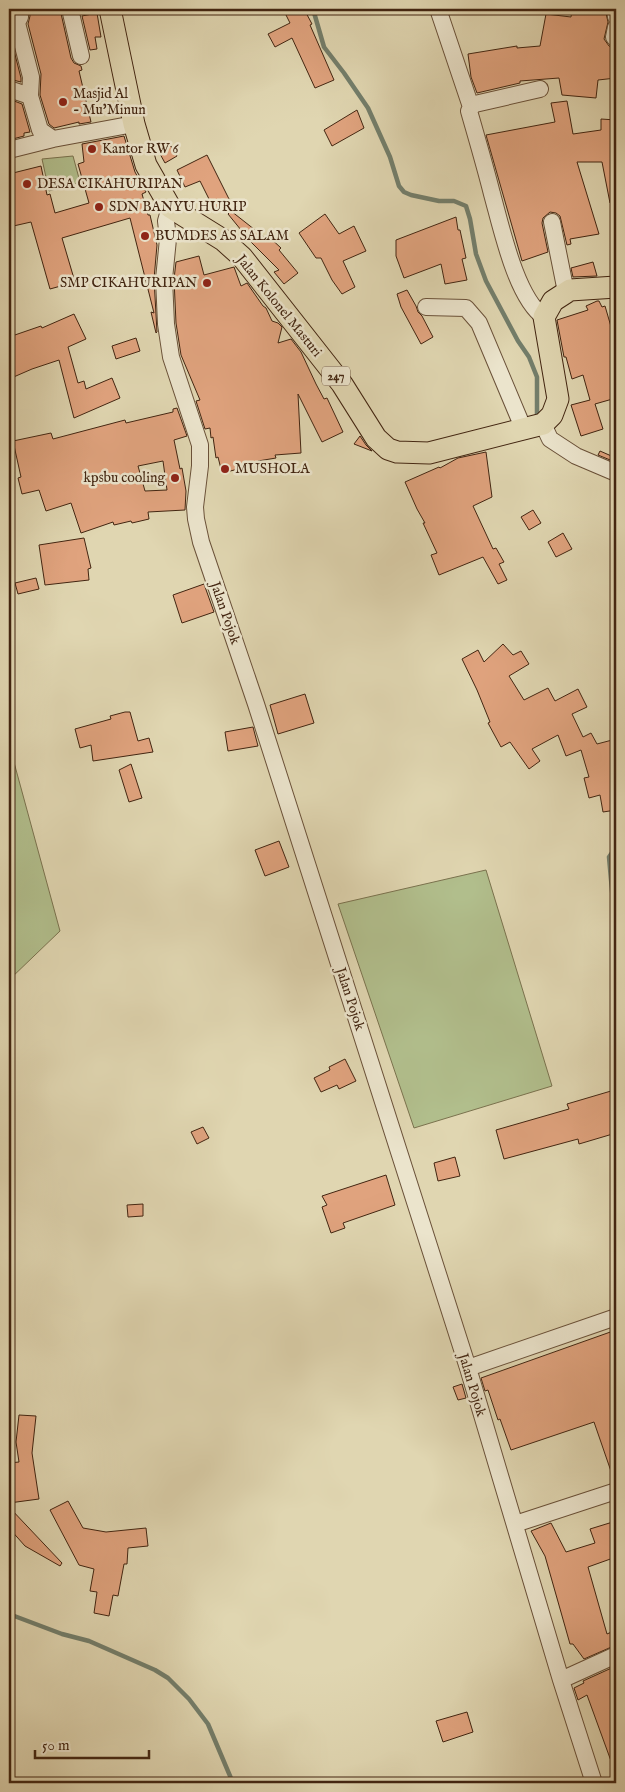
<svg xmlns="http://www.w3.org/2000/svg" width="625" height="1792" font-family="'IM FELL English',serif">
  <rect width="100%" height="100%" fill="#e0d6b1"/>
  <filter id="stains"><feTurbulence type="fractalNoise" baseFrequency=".004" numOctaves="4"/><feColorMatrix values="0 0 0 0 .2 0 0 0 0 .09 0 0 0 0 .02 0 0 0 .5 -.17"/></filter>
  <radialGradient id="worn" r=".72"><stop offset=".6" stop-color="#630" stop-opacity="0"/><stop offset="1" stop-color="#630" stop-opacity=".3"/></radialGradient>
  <path fill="#b1be8c" stroke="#7a724e" d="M73 156 80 182 49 191 42 159Z
    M9 744 60 931 9 980Z
    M486 870 552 1086 414 1128 338 904Z"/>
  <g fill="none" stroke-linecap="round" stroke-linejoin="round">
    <path stroke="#737e6b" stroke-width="4.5" d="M313 9 324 47 344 73 368 108 390 157 399 186 404 192 411 195 439 201H454L466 206 470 219 476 254 486 281 518 341 529 357 537 377V421
      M616 847 609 857 616 935
      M9 1614 62 1634 89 1641 155 1670 168 1678 189 1699 208 1724 233 1783"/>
  </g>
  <path fill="#e0a37e" stroke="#422511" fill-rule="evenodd" d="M29 9H60L71 58 74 63 81 66 82 70 79 71 91 122 79 124V122L54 128 49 124 40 95 41 74 28 24 30 16Z
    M283 9H304L312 24 310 25 334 80 315 88 292 38 275 47 268 34 290 23Z
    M572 9H605L608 22 604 39 609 46 616 49V78L598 80 596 98 562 95 559 78 520 81V83L477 93 471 77 468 54 517 46V48L540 46 546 14 571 17Z
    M97 13 101 37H95L97 49 90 50 82 16Z
    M9 31 21 78V82L9 79Z
    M9 99 22 104 30 132 24 133V136L9 140Z
    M567 101 573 134 601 130V119L616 120 614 154 616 155V203H610L602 162H577L599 234 570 239 571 244 567 245 560 216 556 213 550 212 543 218 542 223 548 252 522 261 486 135 555 122 551 103Z
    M357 110 364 128 332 146 324 130Z
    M124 136 135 172 146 192 142 194 148 215H150L157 245 154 279 157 332 156 333 151 312 154 313 130 218 62 238 75 282 50 289 31 222 9 227V174L41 166 47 195 50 194 55 213 89 203 78 164 84 162 82 144Z
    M171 146 177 156 165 163 159 152Z
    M207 155 230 201 214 209 200 181 185 187 177 170Z
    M231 211 264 237 267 235 281 248 279 250 298 273 284 284 274 272 279 270 250 241 228 214Z
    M325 214 339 234 354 226 366 251 343 261 355 287 342 294 332 280 321 258H316L299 233Z
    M456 217 458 230H460L466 258 462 259 467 280 445 284 441 264 404 278 396 256V240Z
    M199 256 204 275 234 267 241 286 247 283 263 306 266 308 272 321 278 323 282 327 278 343 291 339 301 352 316 384 324 399 327 398 343 432 322 442 298 394 301 453 275 455 276 458 258 461 259 464 222 473 218 457 216 458 213 437 211 438 210 428 205 429 196 401 200 400 181 355 176 323 174 279 176 262Z
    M593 262 597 276 573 277 571 268Z
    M407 290 416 306 418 312 422 316 433 337 421 344 401 307 397 294Z
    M597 301H599L602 307 605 306 612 330 616 329V398L595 404 603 429 581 436 571 405 590 400 583 375 572 379 566 357H564L557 320 588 310 586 306Z
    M74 314 86 339 68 347 78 383 84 381 86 389 112 378 120 398 74 418 59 360 32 369 9 379V337L41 326 42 328Z
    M136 338 140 351 116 359 112 346Z
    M177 408 187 436 174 440 180 469 182 468 186 491 185 510 148 512 149 519 132 523 131 521 114 525 113 522 81 533 71 503 46 511 39 490 22 494 18 478 21 477 13 441 51 433 53 439 125 420 126 423 173 412V409ZM163 461 167 490 145 491 138 466Z
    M360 436 366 445 372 451 354 444Z
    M600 451 616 458 615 462 598 455Z
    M486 452 492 497 473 506 493 549 496 548 504 562 499 564 507 580 498 584 483 557 439 575 431 555 437 553 423 523H425L417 509 405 482 439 467 440 468 458 458Z
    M533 510 541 523 529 530 521 517Z
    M563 533 572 549 556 557 548 542Z
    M84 538 91 568 88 569 89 580 45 585 39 545Z
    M36 578 39 589 18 594 15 583Z
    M204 584 214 612 182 623 173 595Z
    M503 644 513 655 521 651 529 664 509 676 524 700 548 688 555 701 578 689 587 707 572 714 583 737 591 733 597 744 616 739V810L603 812 600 795 589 798 584 778 589 777 581 750 566 756 558 735 532 749 540 761 529 769 510 742 501 747 488 723 490 722 477 690 462 659 478 650 484 662Z
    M305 694 314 723 278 734 270 705Z
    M125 712H130L138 741 149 738 153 752 93 761 91 745 80 748 75 729 111 719 110 716Z
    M253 727 258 746 228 751 225 732Z
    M131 764 142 798 129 802 119 770Z
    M279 841 289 867 265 876 255 850Z
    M345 1059 356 1081 339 1089 337 1085 321 1092 314 1078 330 1070 329 1067Z
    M611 1091 616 1108V1133L579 1144 578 1139 504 1159 496 1130 569 1109 567 1104Z
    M203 1127 209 1138 197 1144 191 1132Z
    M455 1157 460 1176 438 1181 434 1163Z
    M386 1175 395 1205 343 1223 345 1228 331 1233 322 1207 327 1205 322 1196Z
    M143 1204V1216L128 1217 127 1205Z
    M616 1330V1480H614L594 1422 511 1450 500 1419 498 1420 488 1390 485 1391 481 1378Z
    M462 1384 466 1398 458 1400 453 1387Z
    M19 1415 36 1416 32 1453 39 1499 9 1503V1463L19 1462 16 1442Z
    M68 1501 83 1528 106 1532 146 1528 148 1546 128 1548 127 1564H124L118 1596 113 1595 109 1616 94 1613 97 1592 90 1591 94 1569 79 1565 50 1510Z
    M9 1507 62 1563 60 1566 25 1546 9 1528Z
    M616 1521V1557L588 1567 607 1634 616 1630V1645L584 1659 573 1644H570L545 1556 531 1531 551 1523 566 1552 595 1543 590 1529Z
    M616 1666V1772H615L587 1695 578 1700 574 1688 584 1683 583 1681Z
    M467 1712 473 1732 443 1742 436 1721Z"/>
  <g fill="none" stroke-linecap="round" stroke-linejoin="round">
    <defs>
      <path id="minor" d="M19 9 20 17 17 23 31 77 30 96
        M70 9 81 56
        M438 9 471 107
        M615 9 616 17
        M616 27 614 37 616 39
        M9 89 30 96 40 130 53 139
        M540 89 475 104 471 107 469 111C477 139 485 166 492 194 501 226 516 298 544 317
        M9 150 53 139 134 124
        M170 207 166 221 168 239 164 279 166 324 171 357 200 445V466L195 507 196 519 201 542 256 704 468 1368 561 1680 594 1783
        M552 222 566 292
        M426 307 466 308 479 323 524 430
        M543 424 550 439 576 456 616 473
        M468 1368 616 1317
        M515 1524 616 1491
        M561 1680 616 1655"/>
      <path id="major" d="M110 9 134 124 146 165 170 207 223 240 242 257 342 384 376 438 388 449 397 452 429 453 543 424 552 415 558 399 544 317 553 301 570 290 616 287"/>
    </defs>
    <use href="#minor" stroke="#6a5139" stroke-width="18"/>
    <use href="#major" stroke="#422511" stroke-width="23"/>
    <use href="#minor" stroke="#ebe4cc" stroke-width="16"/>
    <use href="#major" stroke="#e0d6b1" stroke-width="21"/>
  </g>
  <g fill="#8f2418" stroke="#ebe4cc" stroke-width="2">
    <circle cx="63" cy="102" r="5"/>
    <circle cx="92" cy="149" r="5"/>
    <circle cx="27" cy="184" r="5"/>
    <circle cx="99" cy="207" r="5"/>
    <circle cx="145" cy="236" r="5"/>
    <circle cx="207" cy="283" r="5"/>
    <circle cx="225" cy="469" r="5"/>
    <circle cx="175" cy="478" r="5"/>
  </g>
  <g text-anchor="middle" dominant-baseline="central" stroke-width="5" stroke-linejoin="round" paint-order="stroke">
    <rect fill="#ebe4cc" stroke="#755e49" stroke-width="1" x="322" y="366.5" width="28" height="19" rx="4"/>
    <g font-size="12" font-weight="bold" fill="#422511">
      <text x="336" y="376">247</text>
    </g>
    <g font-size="14" fill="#422511" stroke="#ebe4cc" text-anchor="start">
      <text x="73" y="94">Masjid Al<tspan x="73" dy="16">- Mu'Minun</tspan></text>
      <text x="102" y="149">Kantor RW 6</text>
      <text x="37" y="184">DESA CIKAHURIPAN</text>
      <text x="109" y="207">SDN BANYU HURIP</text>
      <text x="155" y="236">BUMDES AS SALAM</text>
      <text x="197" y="283" text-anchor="end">SMP CIKAHURIPAN</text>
      <text x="235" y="469">MUSHOLA</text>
      <text x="165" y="478" text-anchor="end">kpsbu cooling</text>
    </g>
    <g font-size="14" fill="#422511" stroke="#ebe4cc">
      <text transform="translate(279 306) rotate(51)">Jalan Kolonel Masturi</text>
      <text transform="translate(225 613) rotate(71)">Jalan Pojok</text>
      <text transform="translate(350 999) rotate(72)">Jalan Pojok</text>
      <text transform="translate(472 1385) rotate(73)">Jalan Pojok</text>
    </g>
  </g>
  <rect width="625" height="1792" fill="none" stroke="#e0d6b1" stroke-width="30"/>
  <rect x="10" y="10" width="605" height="1772" fill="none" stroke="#422511" stroke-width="2.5"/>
  <rect x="15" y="15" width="595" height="1762" fill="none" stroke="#422511"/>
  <path d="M35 1750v8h114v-8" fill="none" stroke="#422511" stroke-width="2.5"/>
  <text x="42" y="1750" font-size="15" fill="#422511" stroke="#ebe4cc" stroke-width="4" paint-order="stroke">50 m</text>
  <rect width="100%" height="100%" filter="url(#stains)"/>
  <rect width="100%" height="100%" fill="url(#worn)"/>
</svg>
